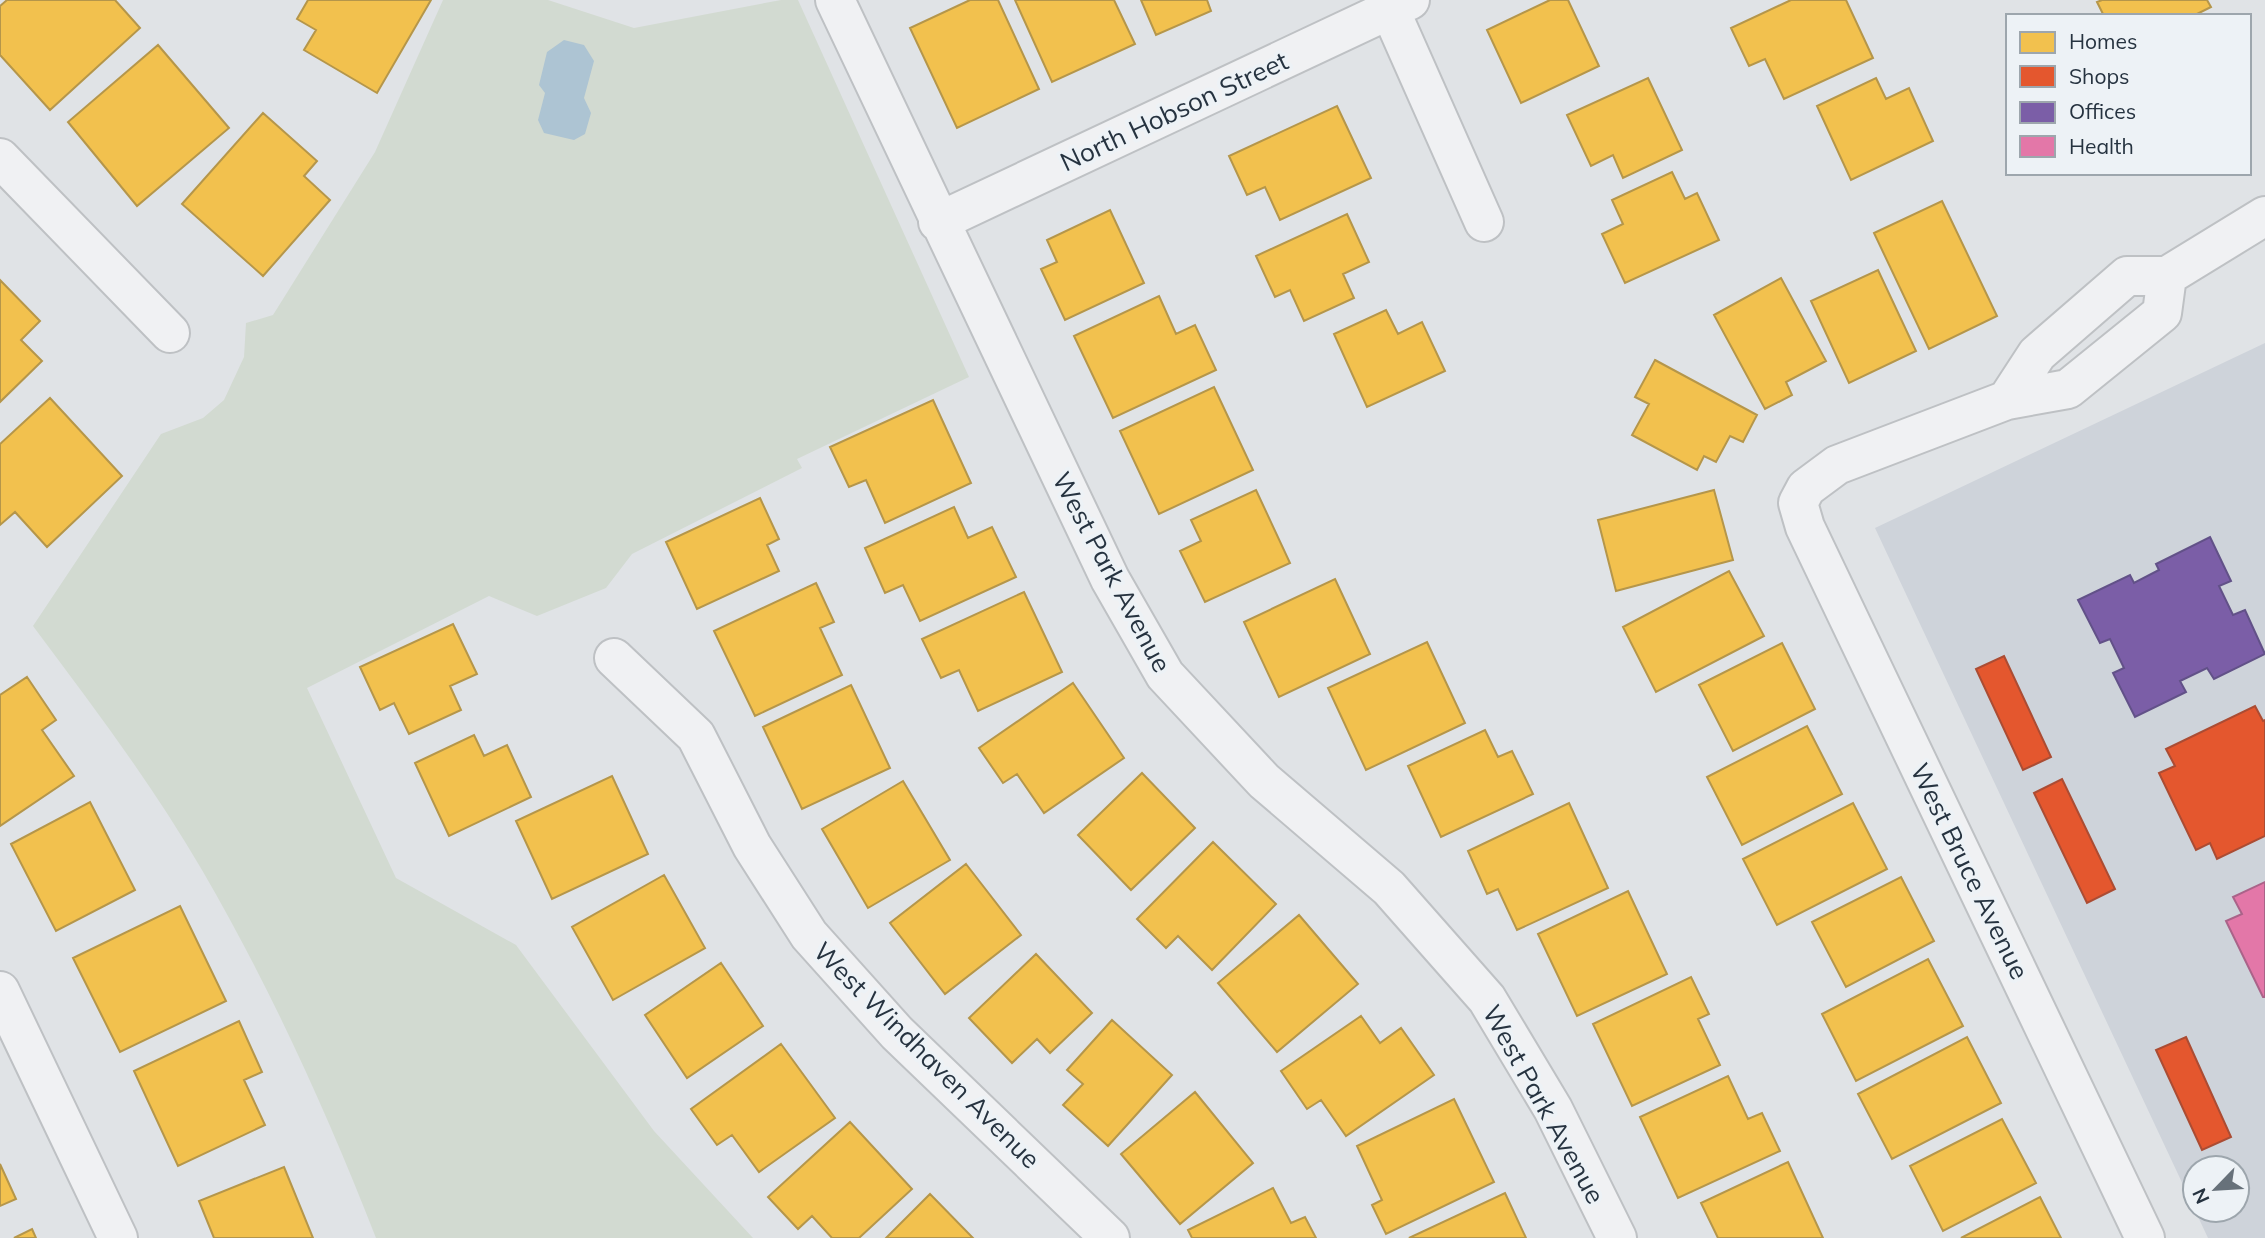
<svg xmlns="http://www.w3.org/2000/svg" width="2265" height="1238" font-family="Mulish,sans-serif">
  <rect width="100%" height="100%" fill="#e0e3e6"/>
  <path fill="#ced3da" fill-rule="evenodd" d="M2265 343V1238H2208L1875 528ZM2195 1168H2237V1210H2195Z"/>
  <path fill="#d2dad1" d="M443 0H548L634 28 781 0H798L969 377 797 459 802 468 632 554 606 588 537 616 489 596 307 688 396 878 516 945 654 1131 753 1238H376C326 1110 271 989 202 870 152 784 92 705 33 626L161 434 203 418 224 400 244 357 246 323 273 315 375 152Z"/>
  <path fill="#adc4d3" d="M564 40 584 45 594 61 584 98 591 113 585 134 574 140 544 133 538 120 545 93 539 85 547 52Z"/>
  <path fill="#f2c14e" stroke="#b5964a" stroke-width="2" d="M7 0H115L140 28 50 110 0 55V6Z
    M308 0H431L377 93 304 50 316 30 297 19Z
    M970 0H998L1039 89 957 128 910 28Z
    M1015 0H1114L1135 44 1052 82Z
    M1141 0H1207L1211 11 1156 35Z
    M1550 0H1568L1599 66 1521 103 1487 30Z
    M1791 0H1846L1873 58 1784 99 1765 59 1749 66 1731 28Z
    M2102 0H2207L2211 7 2193 16H2104L2097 2Z
    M158 45 229 128 137 206 68 122Z
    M1648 78 1682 150 1623 178 1613 155 1591 166 1567 115Z
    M1876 78 1886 99 1909 88 1933 141 1851 180 1817 106Z
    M1337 106 1371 178 1280 220 1265 187 1247 195 1229 156Z
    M263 113 317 161 304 176 330 200 263 276 182 204Z
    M1672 172 1685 199 1697 193 1719 240 1625 283 1602 234 1623 224 1612 200Z
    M1942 201 1997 316 1929 349 1874 233Z
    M1110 210 1144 283 1065 320 1041 269 1057 262 1047 240Z
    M1347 214 1369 262 1343 274 1354 298 1304 321 1290 290 1275 297 1256 256Z
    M1878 270 1916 351 1849 383 1811 301Z
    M1781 278 1826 361 1786 382 1792 395 1765 409 1714 315Z
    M0 280 40 321 21 340 42 361 0 402Z
    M1159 296 1176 334 1195 325 1216 370 1113 418 1074 336Z
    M1386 310 1398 334 1422 322 1445 371 1367 407 1334 334Z
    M1655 360 1757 415 1743 442 1730 436 1716 462 1704 456 1697 470 1632 435 1649 404 1635 397Z
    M1214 387 1253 470 1159 514 1120 431Z
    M50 398 122 476 47 547 15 512 0 525V444Z
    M933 400 971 483 885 523 866 480 849 487 830 447Z
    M1256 490 1290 563 1205 602 1180 551 1201 541 1191 520Z
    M1714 490 1733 560 1616 591 1598 520Z
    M760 498 779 539 767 545 779 571 697 609 666 542Z
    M954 507 968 538 992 527 1016 577 920 621 903 585 885 593 865 548Z
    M1729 571 1764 636 1656 692 1623 627Z
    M1335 579 1370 654 1279 697 1244 622Z
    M816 583 834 622 820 628 842 675 755 716 714 631Z
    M1024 592 1062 672 978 711 959 670 941 678 922 639Z
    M453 624 477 674 450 686 461 710 409 734 394 703 380 710 360 667Z
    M1427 642 1465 723 1366 770 1328 688Z
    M1782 643 1815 709 1733 751 1699 685Z
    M27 677 56 720 42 730 74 776 0 826V695Z
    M1073 683 1124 758 1044 813 1017 774 1003 783 979 748Z
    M851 685 890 768 802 809 763 727Z
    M1807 726 1842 794 1742 845 1707 777Z
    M1485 730 1498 757 1512 751 1533 794 1441 837 1408 766Z
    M474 735 484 756 507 745 531 797 449 836 415 763Z
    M1142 773 1195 828 1131 890 1078 835Z
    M612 776 648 854 552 899 516 821Z
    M903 781 950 860 868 908 822 829Z
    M90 802 135 890 56 931 11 844Z
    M1569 803 1608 888 1517 930 1498 889 1487 894 1468 851Z
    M1853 803 1887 869 1777 925 1743 859Z
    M1213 842 1276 904 1212 970 1178 936 1166 948 1137 919Z
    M966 864 1021 935 945 994 890 923Z
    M664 875 705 948 613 1000 572 927Z
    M1901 877 1934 941 1846 987 1812 922Z
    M1628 891 1667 974 1577 1016 1538 934Z
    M180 906 226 1001 120 1052 73 958Z
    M1299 915 1358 984 1277 1052 1218 983Z
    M1036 954 1092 1013 1050 1053 1037 1039 1012 1063 969 1018Z
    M1928 959 1963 1026 1856 1081 1822 1014Z
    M721 963 763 1026 687 1078 645 1015Z
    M1691 977 1709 1014 1698 1019 1720 1065 1632 1106 1593 1024Z
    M1361 1016 1380 1043 1401 1028 1434 1075 1346 1136 1321 1100 1307 1109 1281 1071Z
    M1112 1020 1172 1075 1108 1146 1063 1105 1083 1084 1067 1070Z
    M239 1021 262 1072 244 1080 265 1125 178 1166 134 1071Z
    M1967 1037 2001 1103 1892 1159 1858 1094Z
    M781 1044 835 1118 759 1172 732 1135 717 1145 691 1109Z
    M1728 1076 1748 1119 1762 1113 1780 1151 1678 1198 1640 1117Z
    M1195 1092 1253 1163 1180 1224 1121 1154Z
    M1454 1099 1494 1182 1386 1234 1372 1205 1382 1200 1357 1146Z
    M2002 1119 2036 1183 1943 1231 1910 1166Z
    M850 1122 912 1189 859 1238H832L812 1216 798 1229 768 1197Z
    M1788 1162 1823 1238H1718L1701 1203Z
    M0 1164 16 1199 0 1206Z
    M284 1167 313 1238H214L199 1201Z
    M1273 1188 1291 1223 1305 1217 1316 1238H1192L1188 1230Z
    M1505 1193 1526 1238H1409Z
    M930 1194 973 1238H886Z
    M2040 1197 2061 1238H1961Z
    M32 1229 36 1238H14Z"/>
  <path fill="#e4572e" stroke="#ab4c33" stroke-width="2" d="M2004 656 2051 757 2023 770 1976 669Z
    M2255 706 2263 721 2265 720V836L2217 859 2210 843 2196 850 2159 773 2175 766 2166 749Z
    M2062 779 2115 889 2087 903 2034 793Z
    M2186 1037 2231 1137 2202 1150 2156 1050Z"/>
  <path fill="#7b5ea7" stroke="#625188" stroke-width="2" d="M2210 537 2231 581 2219 586 2233 615 2245 610 2265 654 2214 679 2207 668 2180 681 2186 692 2135 717 2113 673 2124 668 2110 639 2100 643 2078 600 2130 575 2134 583 2159 570 2156 564Z"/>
  <path fill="#e377a8" stroke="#aa6389" stroke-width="2" d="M2265 882V997H2263L2226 921 2242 914 2233 897Z"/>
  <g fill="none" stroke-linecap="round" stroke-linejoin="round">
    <defs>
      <path id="minor" d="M835 0 1110 579 1165 675 1264 781 1389 888 1487 999 1553 1109 1617 1238
        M1390 10 1484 222
        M0 158 170 333
        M938 222 1410 0
        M2007 400 2037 354 2127 276H2167L2265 216
        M614 658 696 736 752 846 809 935 897 1033 1110 1238
        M0 991 118 1238
        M2145 1238 1805 527 1798 503 1806 488 1837 465 2007 400 2068 389 2162 313 2167 276"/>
    </defs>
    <use href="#minor" stroke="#bec1c4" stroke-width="42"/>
    <use href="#minor" stroke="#f0f1f3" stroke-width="38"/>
  </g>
  <g text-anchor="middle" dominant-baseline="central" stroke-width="7" stroke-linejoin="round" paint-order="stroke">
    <g font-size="26" fill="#263340" stroke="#edf2f6">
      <text transform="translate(1174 111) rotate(-25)">North Hobson Street</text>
      <text transform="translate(1112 572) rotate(62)">West Park Avenue</text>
      <text transform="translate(1970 871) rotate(64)">West Bruce Avenue</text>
      <text transform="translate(927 1055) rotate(45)">West Windhaven Avenue</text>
      <text transform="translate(1544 1104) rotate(61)">West Park Avenue</text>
    </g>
  </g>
  <rect x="2006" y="14" width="245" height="161" fill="#edf2f6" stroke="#9da6ad" stroke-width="2"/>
  <rect x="2020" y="32" width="35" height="21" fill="#f2c14e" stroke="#9da6ad" stroke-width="2"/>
  <text x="2069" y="49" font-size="21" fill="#263340">Homes</text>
  <rect x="2020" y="66" width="35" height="21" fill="#e4572e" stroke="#9da6ad" stroke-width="2"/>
  <text x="2069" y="84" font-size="21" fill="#263340">Shops</text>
  <rect x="2020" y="102" width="35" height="21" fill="#7b5ea7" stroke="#9da6ad" stroke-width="2"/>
  <text x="2069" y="119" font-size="21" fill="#263340">Offices</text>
  <rect x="2020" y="136" width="35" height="21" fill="#e377a8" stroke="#9da6ad" stroke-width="2"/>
  <text x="2069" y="154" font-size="21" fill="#263340">Health</text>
  <g transform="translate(2216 1189) rotate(245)"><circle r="33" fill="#edf2f6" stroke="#9da6ad" stroke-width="2"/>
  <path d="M0-5L12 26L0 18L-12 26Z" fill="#67717a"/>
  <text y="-10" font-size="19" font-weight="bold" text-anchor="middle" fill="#263340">N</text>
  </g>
</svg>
